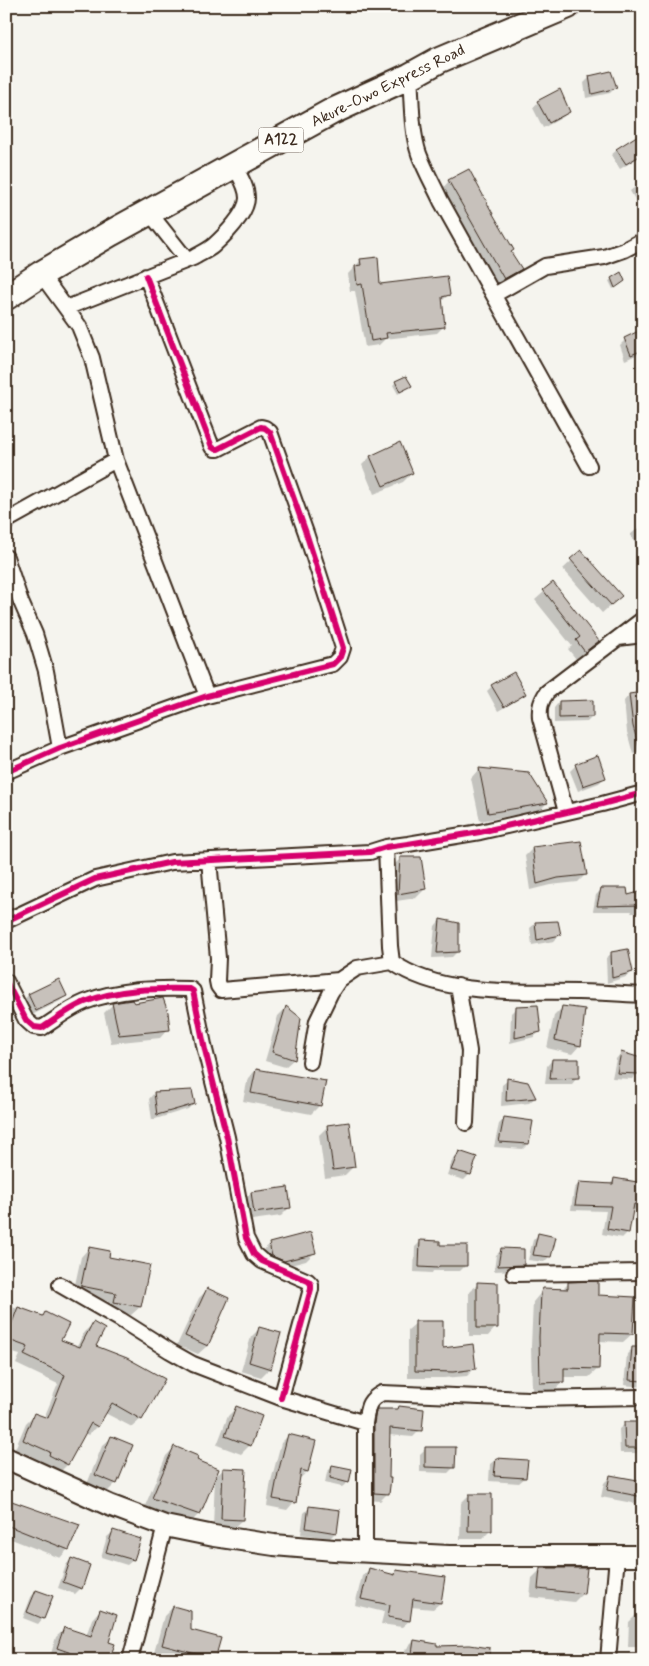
<svg xmlns="http://www.w3.org/2000/svg" width="649" height="1666" font-family="Mynerve,sans-serif">
  <rect width="100%" height="100%" fill="#f5f4ee"/>
  <filter id="ink" filterUnits="userSpaceOnUse"><feTurbulence type="fractalNoise" baseFrequency=".02" numOctaves="2"/><feDisplacementMap in="SourceGraphic" scale="10" xChannelSelector="R" yChannelSelector="G"/><feConvolveMatrix kernelMatrix="1 2 1 2 8 2 1 2 1" color-interpolation-filters="sRGB"/></filter>
  <g filter="url(#ink)">
    <path fill="#0003" d="M437 6H451L440 11Z
      M589 78 616 87 610 93 586 98 584 83Z
      M538 102 569 111 563 117 543 128 533 108Z
      M643 134V155L620 169 611 155 617 150Z
      M449 181 510 252 520 269 512 278 495 287 441 190Z
      M643 181V213L630 191Z
      M361 260 379 286 448 295 441 302 444 326 437 333 385 339 379 345 365 347 355 291H350L348 274Z
      M612 279 621 284 613 289 609 281Z
      M643 330V352L625 360 620 345 625 340Z
      M396 382 410 386 398 394 393 385Z
      M370 457 412 473 403 482 374 494 362 465Z
      M643 524V555L630 535Z
      M581 552 612 604 602 613 563 569Z
      M553 584 598 641 576 659 568 649 572 646 535 600Z
      M492 686 525 694 519 699 498 711 487 691Z
      M629 695 643 751 633 754 627 732 624 701Z
      M559 702 592 717 587 722 554 723V708Z
      M576 765 605 777 599 783 578 791 570 771Z
      M479 769 529 775 547 803 539 811 480 821 471 778Z
      M532 849 585 875 578 882 550 885 530 890 525 856Z
      M400 859 425 889 416 898 390 902 392 867Z
      M601 890 627 896 643 892V913H631L632 911H593L596 895Z
      M440 920 458 951 452 957 432 958 435 926Z
      M536 923 560 935 554 941 532 945 530 928Z
      M612 953 632 972 626 977 607 983 606 958Z
      M58 981 65 996 60 1001 30 1016 23 1001 28 995Z
      M113 1004 133 1005 168 1029 160 1038 111 1043 104 1013Z
      M517 1007 540 1031 534 1037 510 1043 511 1013Z
      M286 1008 294 1059 285 1067 265 1061 278 1016Z
      M562 1008 580 1045 572 1054 547 1048 554 1016Z
      M621 1053 638 1073 632 1079 612 1078 616 1059Z
      M552 1060 577 1078 572 1084H545L547 1066Z
      M256 1070 320 1105 311 1114 243 1101 248 1078Z
      M508 1080 535 1098 529 1103 501 1106 502 1085Z
      M191 1091 193 1104 188 1109 152 1120 149 1099 154 1093Z
      M504 1119 528 1144 523 1149 494 1147 499 1124Z
      M328 1126 353 1167 345 1175 325 1178 319 1135Z
      M459 1153 470 1174 464 1180 447 1175 453 1158Z
      M614 1180 643 1185 640 1204 635 1210 631 1209 628 1232 622 1238 602 1234 606 1211 571 1210 574 1189 579 1183 609 1185Z
      M251 1193 289 1208 281 1216 245 1221 243 1201Z
      M538 1235 550 1256 544 1262 528 1260 533 1240Z
      M421 1241 438 1246 466 1265 460 1271H433L432 1273 414 1272 415 1247Z
      M270 1244 315 1252 306 1261 275 1269 261 1252Z
      M89 1248 108 1257 149 1266 140 1307 131 1315 106 1310 108 1301 73 1294 81 1257Z
      M502 1250 523 1265 517 1270 494 1271 496 1255Z
      M569 1283 597 1297 632 1334 623 1342 598 1341V1369L589 1377H563V1382L554 1390 532 1391 531 1346 533 1302 543 1290H562Z
      M478 1284 496 1327 488 1336H469V1292Z
      M207 1290 228 1299 207 1346 198 1354 177 1345 199 1298Z
      M6 1305 41 1317 45 1314 60 1340 77 1347 84 1332 93 1324 95 1347 141 1419 132 1427 105 1413 97 1426 88 1435 84 1433 67 1465 59 1473 41 1464 42 1461 15 1449 26 1423 35 1414 44 1418 58 1384 16 1364 20 1355 6 1351Z
      M416 1323 442 1349 475 1368 467 1376 444 1378H408V1330Z
      M260 1328 270 1368 261 1377 241 1371 251 1337Z
      M633 1348 643 1349V1387L624 1385 627 1354Z
      M236 1408 250 1445 241 1454 217 1445 228 1416Z
      M399 1408 420 1430 413 1437 389 1435 387 1494 380 1501 367 1500 370 1417 377 1410H397Z
      M643 1423V1449L639 1453H620L619 1429 625 1424Z
      M289 1435 307 1472 299 1479 294 1502 287 1510 267 1506 271 1481 281 1443Z
      M111 1438 116 1483 107 1492 87 1484 102 1446Z
      M174 1448 199 1514 190 1523 145 1506 166 1456Z
      M426 1448 454 1467 448 1473 420 1472V1454Z
      M496 1459 525 1478 519 1483 489 1481 490 1464Z
      M333 1466 348 1482 342 1487 325 1483 327 1472Z
      M224 1469 242 1520 233 1528 213 1527 215 1477Z
      M611 1476 643 1482V1505L601 1497 604 1483Z
      M469 1495 491 1530 482 1539H460L461 1503Z
      M6 1501 68 1549 60 1558 6 1537Z
      M310 1507 336 1532 330 1538 301 1534 304 1513Z
      M113 1532 139 1540 133 1560 127 1565 101 1557 107 1537Z
      M71 1559 81 1588 75 1594 58 1588 66 1565Z
      M541 1569 583 1593 574 1602 530 1597 532 1578Z
      M369 1570 393 1575 396 1572 440 1603 433 1609 411 1607 409 1621 402 1627 381 1624 384 1612 355 1605 362 1576Z
      M36 1591 43 1618 38 1624 23 1618 31 1597Z
      M173 1607 189 1631 214 1658 212 1660H179L154 1653 164 1616Z
      M100 1610 107 1642 108 1660H56L50 1657 56 1637 65 1629 86 1636 92 1619Z
      M638 1613 643 1614V1647H628L629 1622Z
      M414 1641 436 1647 487 1660H404L405 1650Z
      M6 1652 11 1654 9 1660H6Z"/>
    <path fill="#c7c1bb" stroke="#3b2a1e" d="M611 71 617 88 592 94 589 76Z
      M560 89 570 112 549 123 537 101Z
      M643 132V154L626 164 616 149Z
      M469 169 493 214 514 250 511 252 522 269 504 279 448 180Z
      M378 257 380 284 447 276 450 295 442 297 445 327 386 333 387 338 371 341 362 284 357 285 355 266 361 265 360 259Z
      M621 272 625 281 615 288 611 278Z
      M643 329V350L631 355 624 338Z
      M406 376 412 386 400 392 395 381Z
      M400 442 413 473 383 486 370 456Z
      M581 550 622 596 611 605 570 559Z
      M553 582 599 641 585 652 576 640 580 637 543 590Z
      M514 672 526 694 504 707 491 685Z
      M643 692V751L640 752 633 726 629 694Z
      M593 700V717L559 718V701Z
      M598 755 606 778 583 786 575 764Z
      M479 768 529 773 548 803 488 813Z
      M581 841 587 875 558 878 537 884 532 847Z
      M400 857H421L426 889 398 894Z
      M601 888H627L628 895 643 891V905L597 906Z
      M440 919 459 923V952L437 953Z
      M558 921 561 935 537 940 535 922Z
      M628 949 633 972 612 978 611 952Z
      M59 979 67 996 36 1011 28 994Z
      M163 998 168 1012 170 1030 119 1035 112 1003 132 1000 134 1003Z
      M538 1005 541 1032 515 1038 516 1006Z
      M286 1006 301 1018 295 1060 272 1052Z
      M562 1006 585 1009 581 1046 555 1040Z
      M621 1052 641 1058 639 1074 617 1073Z
      M552 1059H579V1078L550 1079Z
      M256 1069 326 1081 321 1106 251 1093Z
      M507 1078 528 1082 536 1098 506 1101Z
      M192 1090 195 1104 157 1115 154 1092Z
      M504 1117 533 1121 529 1144 499 1142Z
      M349 1122 355 1167 333 1170 327 1125Z
      M459 1151 477 1157 471 1175 451 1170Z
      M614 1178 643 1183 641 1205 634 1204 629 1233 607 1229 611 1206 575 1205 579 1182 613 1184Z
      M288 1187 291 1208 254 1213 251 1192Z
      M311 1232 316 1253 284 1261 272 1256 269 1243Z
      M538 1233 556 1237 551 1257 533 1255Z
      M420 1240 440 1241V1245H467V1266H439L438 1268 419 1267Z
      M89 1247 110 1251 109 1257 150 1265 141 1307 114 1302 116 1293 81 1286Z
      M501 1248 524 1249V1265L498 1266Z
      M598 1281V1295L635 1297 633 1334 600 1333 599 1369 564 1368V1382L540 1383 539 1337 541 1292 543 1288 568 1289V1282Z
      M477 1282 498 1283V1328H477Z
      M207 1288 229 1298 208 1346 185 1336Z
      M18 1307 43 1316 45 1312 69 1324 61 1340 80 1347 93 1322 105 1329 96 1346 127 1358 165 1379 142 1420 112 1403 98 1427 91 1423 68 1465 49 1455 50 1452 23 1440 34 1413 48 1418 65 1375 24 1355 28 1347 6 1339Z
      M415 1321H443V1348L473 1344 476 1369 453 1372 415 1371Z
      M259 1327 281 1333 271 1369 249 1362Z
      M632 1347H643V1381L629 1380Z
      M236 1406 262 1416 251 1446 225 1436Z
      M399 1406 424 1409 422 1431 390 1428 389 1478H391L389 1494 374 1493V1424L376 1411 377 1409H398Z
      M624 1422H643V1448H625Z
      M288 1434 316 1441 308 1472 301 1470 296 1503 273 1499 278 1473Z
      M111 1436 133 1445 117 1484 95 1475Z
      M174 1446 198 1456 197 1460 219 1469 200 1515 152 1498Z
      M425 1447H456L455 1468 425 1467Z
      M496 1458 528 1460 526 1478 494 1476Z
      M332 1465 352 1469 349 1483 330 1478Z
      M223 1468 246 1469 243 1520 221 1519Z
      M610 1475 643 1481V1497L607 1490Z
      M469 1494H492V1531H468Z
      M6 1499 80 1525 69 1550 6 1525Z
      M309 1506 340 1510 337 1533 306 1528Z
      M113 1530 141 1539 134 1560 106 1552Z
      M71 1558 90 1565 82 1589 63 1582Z
      M369 1568 395 1575 396 1570 445 1577 441 1603 413 1599 410 1621 388 1617 390 1605 361 1599Z
      M540 1568H587L584 1594 538 1589Z
      M36 1590 53 1596 44 1619 27 1612Z
      M173 1606 191 1611V1630L221 1638 215 1659 162 1645Z
      M100 1609 117 1615 109 1642 115 1644 109 1660H91L57 1648 64 1627 91 1636Z
      M414 1640 437 1644V1646L470 1645 490 1648 489 1660H411Z"/>
    <g fill="none" stroke-linecap="round" stroke-linejoin="round">
      <defs>
        <path id="street" d="M410 76C412 101 411 130 419 154 425 170 434 186 441 201L589 466
          M149 212 187 260
          M41 274 79 326 92 358 116 460 207 696
          M494 295 545 266 604 257 624 250 643 240
          M66 308 193 258C199 254 207 251 213 246 224 236 247 213 247 198 247 186 239 175 234 165
          M6 523 10 519 116 460
          M6 557 21 602 35 634 46 671 60 748
          M618 638 643 635
          M6 772 60 748 207 696 333 664 340 657 343 648 306 533 270 432 265 428 261 427 218 449H215L212 447 146 276
          M566 812 540 718C539 707 541 701 547 692L643 619
          M386 847 390 946 392 962C441 997 520 991 578 992 600 992 621 994 643 995
          M209 860 218 958 217 981 218 986 221 990 339 980
          M6 921 95 879 172 862 370 852 386 847 408 844 480 832 602 804 643 793
          M6 981 26 1020 34 1027 42 1028C56 1019 70 1008 85 1002 118 989 155 988 190 989L193 991 205 1050 227 1137 246 1238 254 1254 262 1261 308 1281 311 1284V1289L281 1398
          M458 986 469 1051 466 1123
          M310 1062 317 1021 331 992 339 980 357 968 392 962
          M514 1274 643 1272
          M60 1285 121 1320 170 1351 193 1364 281 1398 365 1423
          M365 1551V1423C368 1407 367 1401 382 1393L528 1399 643 1397
          M130 1660 165 1526
          M608 1660 617 1556"/>
        <path id="secondary" d="M6 1458 109 1505 165 1526 214 1536 274 1545 334 1550 449 1556H643"/>
        <path id="highway" d="M6 297 41 274 111 233 331 112 410 76 439 60 567 6"/>
      </defs>
      <use href="#street" stroke="#3b2a1e" stroke-width="18"/>
      <use href="#secondary" stroke="#3b2a1e" stroke-width="24"/>
      <use href="#highway" stroke="#3b2a1e" stroke-width="29"/>
      <use href="#street" stroke="#fdfcf7" stroke-width="14"/>
      <use href="#secondary" stroke="#fdfcf7" stroke-width="20"/>
      <use href="#highway" stroke="#fdfcf7" stroke-width="25"/>
      <defs>
        <path id="cycleway" d="M6 772 60 748 207 696 333 664 340 657 343 648 306 533 270 432 265 428 261 427 218 449H215L212 447 146 276
          M6 921 95 879 172 862 370 852 386 847 408 844 480 832 602 804 643 793
          M6 981 26 1020 34 1027 42 1028C56 1019 70 1008 85 1002 118 989 155 988 190 989L193 991 205 1050 227 1137 246 1238 254 1254 262 1261 308 1281 311 1284V1289L281 1398"/>
      </defs>
      <use href="#cycleway" stroke="#fdfcf7" stroke-width="9"/>
      <use href="#cycleway" stroke="#d6006c" stroke-width="6"/>
    </g>
  </g>
  <g text-anchor="middle" dominant-baseline="central" stroke-width="5" stroke-linejoin="round" paint-order="stroke">
    <rect fill="#fdfcf7" stroke="#75695f" stroke-width="1" x="258.5" y="127.5" width="45" height="25" rx="4"/>
    <g font-size="15" font-weight="bold" fill="#3b2a1e">
      <text x="281" y="140">A122</text>
    </g>
    <g font-size="16" fill="#3b2a1e" stroke="#fdfcf7">
      <text transform="translate(388 86) rotate(-26)">Akure-Owo Express Road</text>
    </g>
  </g>
  <rect width="649" height="1666" fill="none" stroke="#fdfcf7" stroke-width="25"/>
  <rect x="12" y="12" width="624" height="1641" fill="none" stroke="#3b2a1e" stroke-width="2" filter="url(#ink)"/>
</svg>
